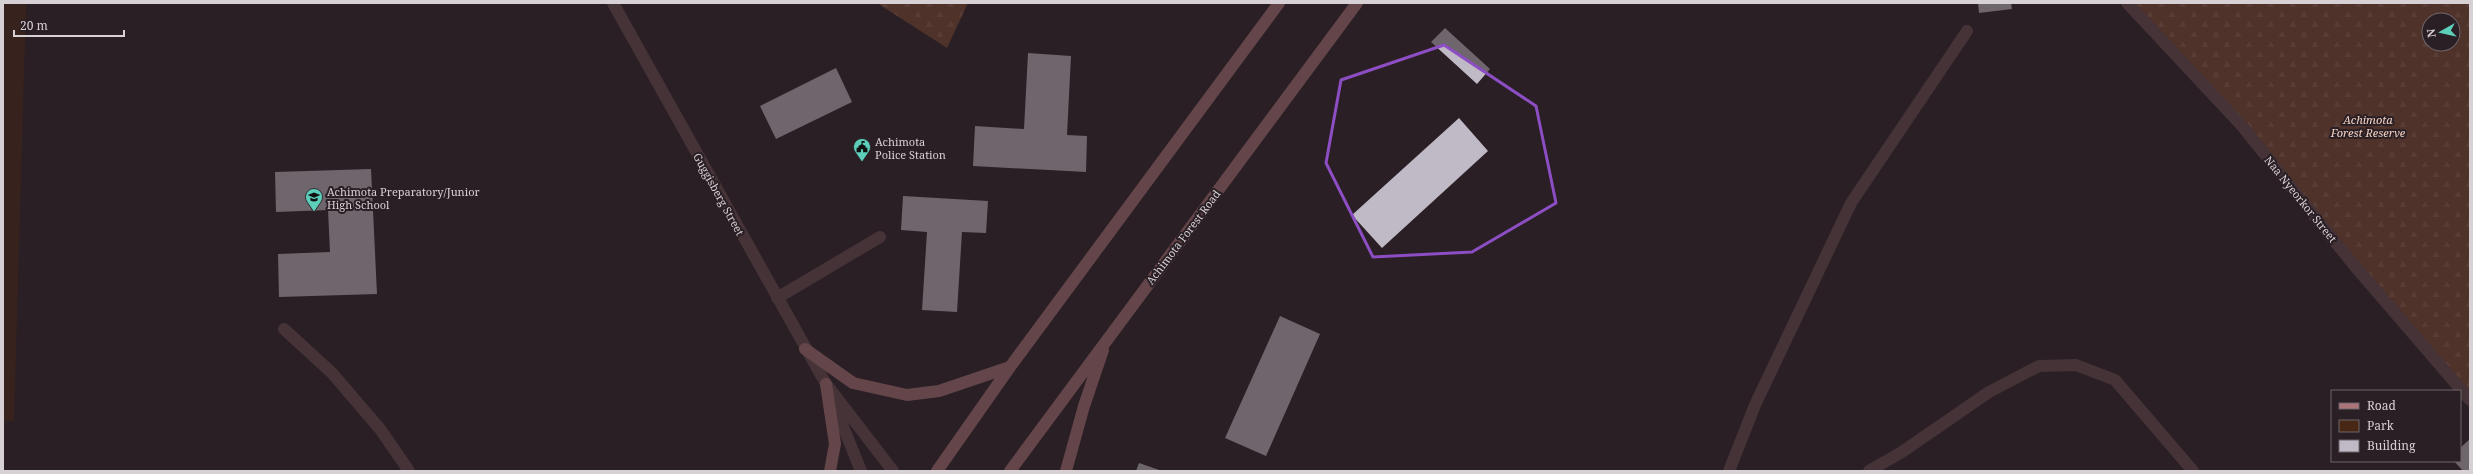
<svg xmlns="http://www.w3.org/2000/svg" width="2473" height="474" font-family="'Noto Serif',serif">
  <defs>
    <pattern id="forest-firs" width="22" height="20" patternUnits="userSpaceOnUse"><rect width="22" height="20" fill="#7d4a30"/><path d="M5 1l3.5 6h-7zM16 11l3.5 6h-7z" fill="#8f634d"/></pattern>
  </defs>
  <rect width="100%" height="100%" fill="#291f25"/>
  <path fill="#492715" d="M3 3H26L14 421H3Z"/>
  <path fill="url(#forest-firs)" fill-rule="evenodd" d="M877 3H968L947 48Z
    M2132 3H2470V403ZM2429 20H2453V44H2429Z"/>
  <path fill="#c0bac6" d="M1978 3H2011L2012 9 1979 13Z
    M1445 28 1490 69 1477 84 1431 42Z
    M1028 53 1071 56 1067 135 1087 136 1086 172 973 166 975 126 1024 129Z
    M836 68 852 102 776 139 760 106Z
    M1459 118 1488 151 1382 248 1352 215Z
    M371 169 377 294 279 297 278 254 330 252 328 210 276 212 275 172Z
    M903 196 988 201 986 233 962 232 957 312 922 310 927 232 901 230Z
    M1280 316 1320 334 1266 456 1225 438Z
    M2470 439V471H2463L2454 461H2460V448Z
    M1139 463 1162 471H1136Z"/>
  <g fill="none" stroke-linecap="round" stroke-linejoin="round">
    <path stroke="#664c4e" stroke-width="12" d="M613 3 826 384 893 471
      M2127 3 2242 126 2353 264 2470 400
      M777 298 880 237
      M284 329 332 373 380 429 409 471
      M832 399 861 471
      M1729 471 1755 405 1851 203 1967 31
      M1869 471 1902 452 1989 392 2039 366 2076 365 2115 380 2193 471"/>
    <path stroke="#aa7578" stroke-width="12" d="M805 349 853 383 907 395 939 391 1010 367
      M826 384 835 444 830 471
      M937 471 1010 367 1279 3
      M1010 471 1357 3
      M1066 471 1084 406 1103 350"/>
  </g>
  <path d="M0 0H2473V474H0ZM1444 45 1536 106 1556 203 1472 252 1373 257 1326 163 1341 80Z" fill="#291f25" fill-opacity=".55" fill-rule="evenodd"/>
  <path fill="none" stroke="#8d4dc3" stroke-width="3" stroke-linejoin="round" d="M1444 45 1536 106 1556 203 1472 252 1373 257 1326 163 1341 80Z"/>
  <defs>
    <symbol id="civic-pin" viewBox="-11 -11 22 30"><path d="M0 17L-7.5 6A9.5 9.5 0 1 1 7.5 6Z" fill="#5cceba" stroke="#291f25"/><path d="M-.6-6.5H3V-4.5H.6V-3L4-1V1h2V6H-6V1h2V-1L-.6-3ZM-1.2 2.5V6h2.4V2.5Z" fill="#111"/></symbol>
    <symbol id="school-pin" viewBox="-11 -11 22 30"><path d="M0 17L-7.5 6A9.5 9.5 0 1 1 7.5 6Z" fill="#5cceba" stroke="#291f25"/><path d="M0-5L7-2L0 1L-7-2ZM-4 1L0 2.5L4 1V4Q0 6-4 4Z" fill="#111"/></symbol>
  </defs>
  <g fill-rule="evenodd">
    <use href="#civic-pin" x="852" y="137" width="20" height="27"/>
    <use href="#school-pin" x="304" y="187" width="20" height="27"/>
  </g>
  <g text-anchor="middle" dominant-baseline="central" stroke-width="4" stroke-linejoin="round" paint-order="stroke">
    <g font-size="11" font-style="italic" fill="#f5d3c3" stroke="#291f25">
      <text x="2368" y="119">Achimota<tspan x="2368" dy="13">Forest Reserve</tspan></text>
    </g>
    <g font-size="11" fill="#d7d0d4" stroke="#291f25" text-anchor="start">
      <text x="875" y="141">Achimota<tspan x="875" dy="13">Police Station</tspan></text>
      <text x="327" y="191">Achimota Preparatory/Junior<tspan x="327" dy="13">High School</tspan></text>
    </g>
    <g font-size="11" fill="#d7d0d4" stroke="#291f25">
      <text transform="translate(719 194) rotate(61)">Guggisberg Street</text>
      <text transform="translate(2301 199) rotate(51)">Naa Nyeorkor Street</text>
      <text transform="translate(1183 237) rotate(-53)">Achimota Forest Road</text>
    </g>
  </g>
  <rect width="2473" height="474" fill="none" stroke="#d7d0d4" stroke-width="8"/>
  <rect x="2331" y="390" width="130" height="72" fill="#291f25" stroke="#6f666b"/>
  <rect x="2339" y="403" width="20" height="6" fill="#aa7578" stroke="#6f666b"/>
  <text x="2367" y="410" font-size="12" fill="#d7d0d4">Road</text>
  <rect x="2339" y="420" width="20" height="12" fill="#492715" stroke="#6f666b"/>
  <text x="2367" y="430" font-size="12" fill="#d7d0d4">Park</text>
  <rect x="2339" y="440" width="20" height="12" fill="#c0bac6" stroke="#6f666b"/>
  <text x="2367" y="450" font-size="12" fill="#d7d0d4">Building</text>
  <g transform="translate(2441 32) rotate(262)"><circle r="19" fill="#291f25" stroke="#6f666b"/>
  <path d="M0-3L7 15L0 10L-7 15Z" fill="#5cceba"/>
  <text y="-6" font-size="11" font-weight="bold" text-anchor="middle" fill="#d7d0d4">N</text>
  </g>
  <path d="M14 30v6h110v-6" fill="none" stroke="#d7d0d4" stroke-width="2"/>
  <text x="20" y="30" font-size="12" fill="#d7d0d4" stroke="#291f25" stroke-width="3" paint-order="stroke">20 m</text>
</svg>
